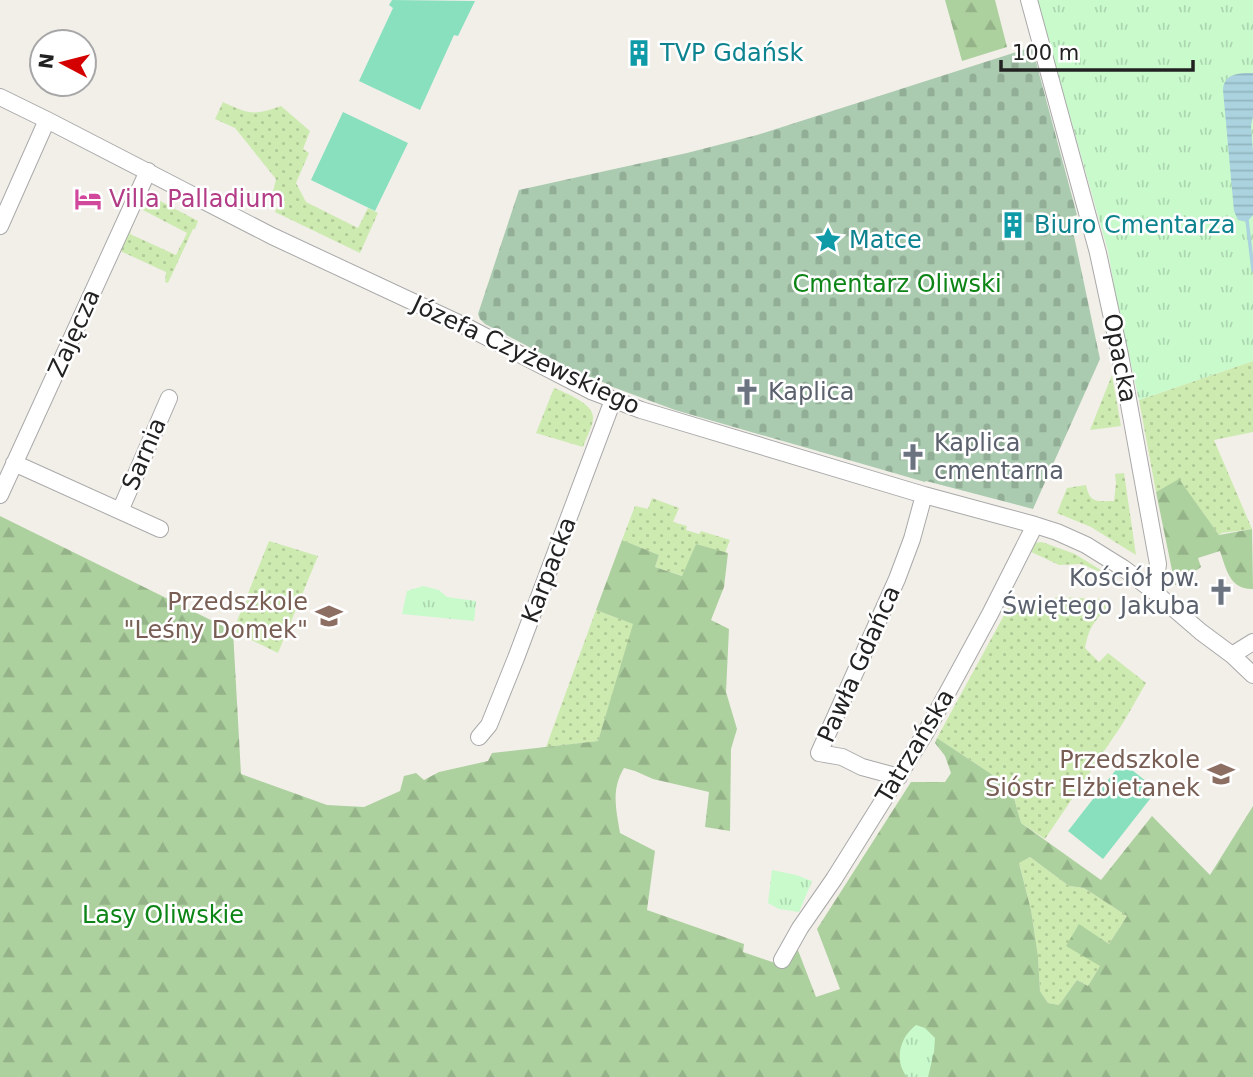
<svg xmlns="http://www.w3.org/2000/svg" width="1253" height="1077" font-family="'DejaVu Sans',sans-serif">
  <defs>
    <pattern id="grass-dots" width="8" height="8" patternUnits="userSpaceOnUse" patternTransform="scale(1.75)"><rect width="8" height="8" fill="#cdebb0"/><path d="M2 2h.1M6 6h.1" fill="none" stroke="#b0c997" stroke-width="1.8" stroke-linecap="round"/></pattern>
    <pattern id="forest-firs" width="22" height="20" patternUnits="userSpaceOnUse" patternTransform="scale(1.75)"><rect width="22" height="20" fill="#add19e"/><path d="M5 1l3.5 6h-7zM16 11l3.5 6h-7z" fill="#95b388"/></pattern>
    <pattern id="cemetery-stones" width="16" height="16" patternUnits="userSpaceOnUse" patternTransform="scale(1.75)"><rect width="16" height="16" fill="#aacbaf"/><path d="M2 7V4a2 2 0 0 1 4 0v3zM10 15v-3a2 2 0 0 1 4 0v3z" fill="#92ae96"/></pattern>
    <pattern id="park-tufts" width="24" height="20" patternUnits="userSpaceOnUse" patternTransform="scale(1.75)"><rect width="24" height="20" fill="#c8facc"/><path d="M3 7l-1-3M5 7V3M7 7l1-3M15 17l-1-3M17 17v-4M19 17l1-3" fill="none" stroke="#acd6af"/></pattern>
    <pattern id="water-rules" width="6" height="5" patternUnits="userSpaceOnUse" patternTransform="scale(1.75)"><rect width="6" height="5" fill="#aad3df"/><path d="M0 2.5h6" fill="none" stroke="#92b5bf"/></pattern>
  </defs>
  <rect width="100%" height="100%" fill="#f2efe9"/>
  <path fill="url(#grass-dots)" d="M223 102C249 114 253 116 281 106L310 131 303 149 309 153 296 183 306 202 358 228 368 208 378 213 360 253 275 212 282 197 273 192 276 179 235 128 215 119Z
    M147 194 198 221 195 229H193L168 283 165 282 166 272 116 249 129 230 131 231 130 234 176 255 187 233 141 209Z
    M1253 361V432L1214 440 1252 529 1222 533 1219 535 1179 480 1156 492 1139 400Z
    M1112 375 1121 426 1090 430Z
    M554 388C566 393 595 404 593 419 592 428 586 438 583 447L536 433Z
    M1124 473 1136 555 1091 527 1057 513 1067 488 1086 485C1090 504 1097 501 1114 501L1116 483 1115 474Z
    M652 498 679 508 673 522 687 526 686 530 699 534 701 531 730 540 725 553 696 544 683 576 655 567 659 555 622 540 635 506 648 509Z
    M269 541 318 556 278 653 233 631Z
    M1042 542 1075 554 1112 577 1081 564 1059 565 1027 550 1033 543Z
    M1058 597 1101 599 1108 609C1093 620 1088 631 1085 648L1099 662 1108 653 1146 683 1123 723 1045 839 1021 823 1011 787 937 738 1008 608 1013 610Z
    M596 610 634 624 598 741 546 747Z
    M1030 857 1069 886 1084 888 1127 916 1109 944 1079 925 1100 966 1088 986 1077 980 1059 1005 1048 1003 1040 991 1038 956 1031 910 1019 862Z"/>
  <path fill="url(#forest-firs)" fill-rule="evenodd" d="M945 0H995L1007 47 962 61Z
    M1179 479 1219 535 1252 529 1253 589C1230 590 1226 569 1220 551L1198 558 1201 567 1197 570 1190 572 1184 582 1175 585 1156 492Z
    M0 516 233 631 241 774 327 805 364 807 400 791 404 776 416 773 424 780 439 772 488 761 492 753 598 741 633 624 596 610 622 540 659 555 655 567 682 576 696 544 728 553 724 587 711 620 729 629 726 692 737 729 731 749 730 831 705 827 709 792 653 779 635 771 624 768C611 790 616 808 620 833L655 851 647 910 744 944 743 952 775 963 796 945 816 997 840 989 817 929 911 782H945L951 773 945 756 935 743 937 738 1011 787 1021 823 1101 880 1152 816 1210 875 1253 806V1077H0ZM1030 857 1069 886 1084 888 1127 916 1109 944 1079 924 1066 946 1100 966 1088 986 1077 980 1059 1005 1048 1003 1040 991 1038 956 1031 910 1019 863Z"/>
  <path fill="url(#cemetery-stones)" d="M1032 47 1077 215 1070 217 1100 359 1033 509 926 481 925 482 675 410 610 386V385L560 365V363L485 324 480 319 478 314 519 190 687 153 757 135Z"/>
  <path fill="url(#park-tufts)" d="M1037 0H1253V361L1139 400 1115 292 1108 251Z
    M423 586 439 590 447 597 476 601 474 621 402 614 407 591Z
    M772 870 796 875 812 881 799 912 779 909 768 903Z
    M916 1025 925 1028 935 1038 934 1052 928 1077H907C894 1061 899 1038 916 1025Z"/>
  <path fill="#88e0be" d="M392 0 475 1 458 36 454 35 420 110 359 81 393 8 389 5Z
    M343 112 408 143 375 211 311 180Z
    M1122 762 1157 790 1103 859 1068 831Z"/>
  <path fill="url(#water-rules)" d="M1253 73V116L1251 126 1253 152V215L1247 222 1238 220 1234 211 1223 90C1224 73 1239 73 1253 73Z"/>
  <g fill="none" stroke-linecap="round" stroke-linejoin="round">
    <path stroke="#aad3df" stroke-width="3.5" d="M1247 220 1253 270"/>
    <defs>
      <path id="minor" d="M1029 0 1098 253 1120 355 1158 564 1156 580 1151 589
        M0 97 47 120 272 236 469 328 591 391 641 410 924 495 1035 525 1057 532 1086 545 1123 568 1151 589 1201 632 1232 655 1253 675
        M0 226 47 120
        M14 463 160 529
        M0 495 148 171
        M120 511 169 398
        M1232 655 1253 642
        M479 737 489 725 516 658 613 400
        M899 777 862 767 842 757 819 753 897 579 912 539 924 495
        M782 960 800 928 834 879 926 732 990 614 1035 525"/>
    </defs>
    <use href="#minor" stroke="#a9a9a9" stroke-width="18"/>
    <use href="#minor" stroke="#fff" stroke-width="16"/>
  </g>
  <defs>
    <symbol id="building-bare" viewBox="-9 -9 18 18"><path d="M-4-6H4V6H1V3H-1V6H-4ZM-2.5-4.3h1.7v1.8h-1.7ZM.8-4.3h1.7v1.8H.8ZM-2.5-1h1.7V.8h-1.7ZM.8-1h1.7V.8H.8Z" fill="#0f9aa8" stroke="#fff" stroke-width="2.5" paint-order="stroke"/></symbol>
    <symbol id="hotel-bare" viewBox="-9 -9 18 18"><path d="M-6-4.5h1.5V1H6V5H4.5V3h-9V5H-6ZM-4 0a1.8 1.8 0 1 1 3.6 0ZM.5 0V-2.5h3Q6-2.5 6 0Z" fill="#d1479c" stroke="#fff" stroke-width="2.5" paint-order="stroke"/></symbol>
    <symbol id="sight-bare" viewBox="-9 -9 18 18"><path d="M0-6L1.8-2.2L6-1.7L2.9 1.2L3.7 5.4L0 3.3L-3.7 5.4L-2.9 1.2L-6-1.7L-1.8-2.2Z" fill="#0f9aa8" stroke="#fff" stroke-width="2.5" paint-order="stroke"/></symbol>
    <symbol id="church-bare" viewBox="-9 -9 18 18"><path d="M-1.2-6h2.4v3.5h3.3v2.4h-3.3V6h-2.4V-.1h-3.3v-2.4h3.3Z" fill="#6b7280" stroke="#fff" stroke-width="2.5" paint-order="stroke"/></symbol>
    <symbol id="school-bare" viewBox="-9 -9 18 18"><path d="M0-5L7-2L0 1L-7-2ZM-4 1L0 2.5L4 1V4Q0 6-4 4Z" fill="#8d6e63" stroke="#fff" stroke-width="2.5" paint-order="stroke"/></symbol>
  </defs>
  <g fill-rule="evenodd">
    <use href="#building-bare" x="620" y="34" width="38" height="38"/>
    <use href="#hotel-bare" x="69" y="180" width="38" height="38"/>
    <use href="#building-bare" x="994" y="206" width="38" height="38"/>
    <use href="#sight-bare" x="809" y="221" width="38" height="38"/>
    <use href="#church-bare" x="728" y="373" width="38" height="38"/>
    <use href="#church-bare" x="894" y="438" width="38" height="38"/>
    <use href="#church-bare" x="1202" y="573" width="38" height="38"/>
    <use href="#school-bare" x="310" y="597" width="38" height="38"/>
    <use href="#school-bare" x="1202" y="755" width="38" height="38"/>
  </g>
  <g text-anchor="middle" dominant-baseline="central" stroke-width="5" stroke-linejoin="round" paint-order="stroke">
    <g font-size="24" fill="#0d838f" stroke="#fff" text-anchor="start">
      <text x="660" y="53">TVP Gdańsk</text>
      <text x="1034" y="225">Biuro Cmentarza</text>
      <text x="849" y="240">Matce</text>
    </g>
    <g font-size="24" fill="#b23c85" stroke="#fff" text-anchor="start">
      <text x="109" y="199">Villa Palladium</text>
    </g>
    <g font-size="24" fill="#0c8416" stroke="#fff">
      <text x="897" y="284">Cmentarz Oliwski</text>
      <text x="163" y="915">Lasy Oliwskie</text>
    </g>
    <g font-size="24" fill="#222" stroke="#fff">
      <text transform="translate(74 333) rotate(-66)">Zajęcza</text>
      <text transform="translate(526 355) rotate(25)">Józefa Czyżewskiego</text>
      <text transform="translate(1120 358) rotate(79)">Opacka</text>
      <text transform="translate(144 454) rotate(-67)">Sarnia</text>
      <text transform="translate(549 570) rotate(-69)">Karpacka</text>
      <text transform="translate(859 664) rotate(-66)">Pawła Gdańca</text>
      <text transform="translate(915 746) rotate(-59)">Tatrzańska</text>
    </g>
    <g font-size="24" fill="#5b616d" stroke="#fff" text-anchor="start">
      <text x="768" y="392">Kaplica</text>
      <text x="934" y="443">Kaplica<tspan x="934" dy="28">cmentarna</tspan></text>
      <text x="1200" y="578" text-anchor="end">Kościół pw.<tspan x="1200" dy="28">Świętego Jakuba</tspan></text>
    </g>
    <g font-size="24" fill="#785e54" stroke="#fff" text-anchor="end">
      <text x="308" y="602">Przedszkole<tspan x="308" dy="28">"Leśny Domek"</tspan></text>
      <text x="1200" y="760">Przedszkole<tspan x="1200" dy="28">Sióstr Elżbietanek</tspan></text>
    </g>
  </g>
  <g transform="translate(63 63) rotate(277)"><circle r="33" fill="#ffffff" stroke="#a7a7a7" stroke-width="2"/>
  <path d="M0-5L12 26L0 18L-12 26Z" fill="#d40000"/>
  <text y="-10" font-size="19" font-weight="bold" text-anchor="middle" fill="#222222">N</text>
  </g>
  <path d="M1001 60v10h192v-10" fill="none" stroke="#222222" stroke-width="3.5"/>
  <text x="1012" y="60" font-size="21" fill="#222222" stroke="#ffffff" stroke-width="5" paint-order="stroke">100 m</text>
</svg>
